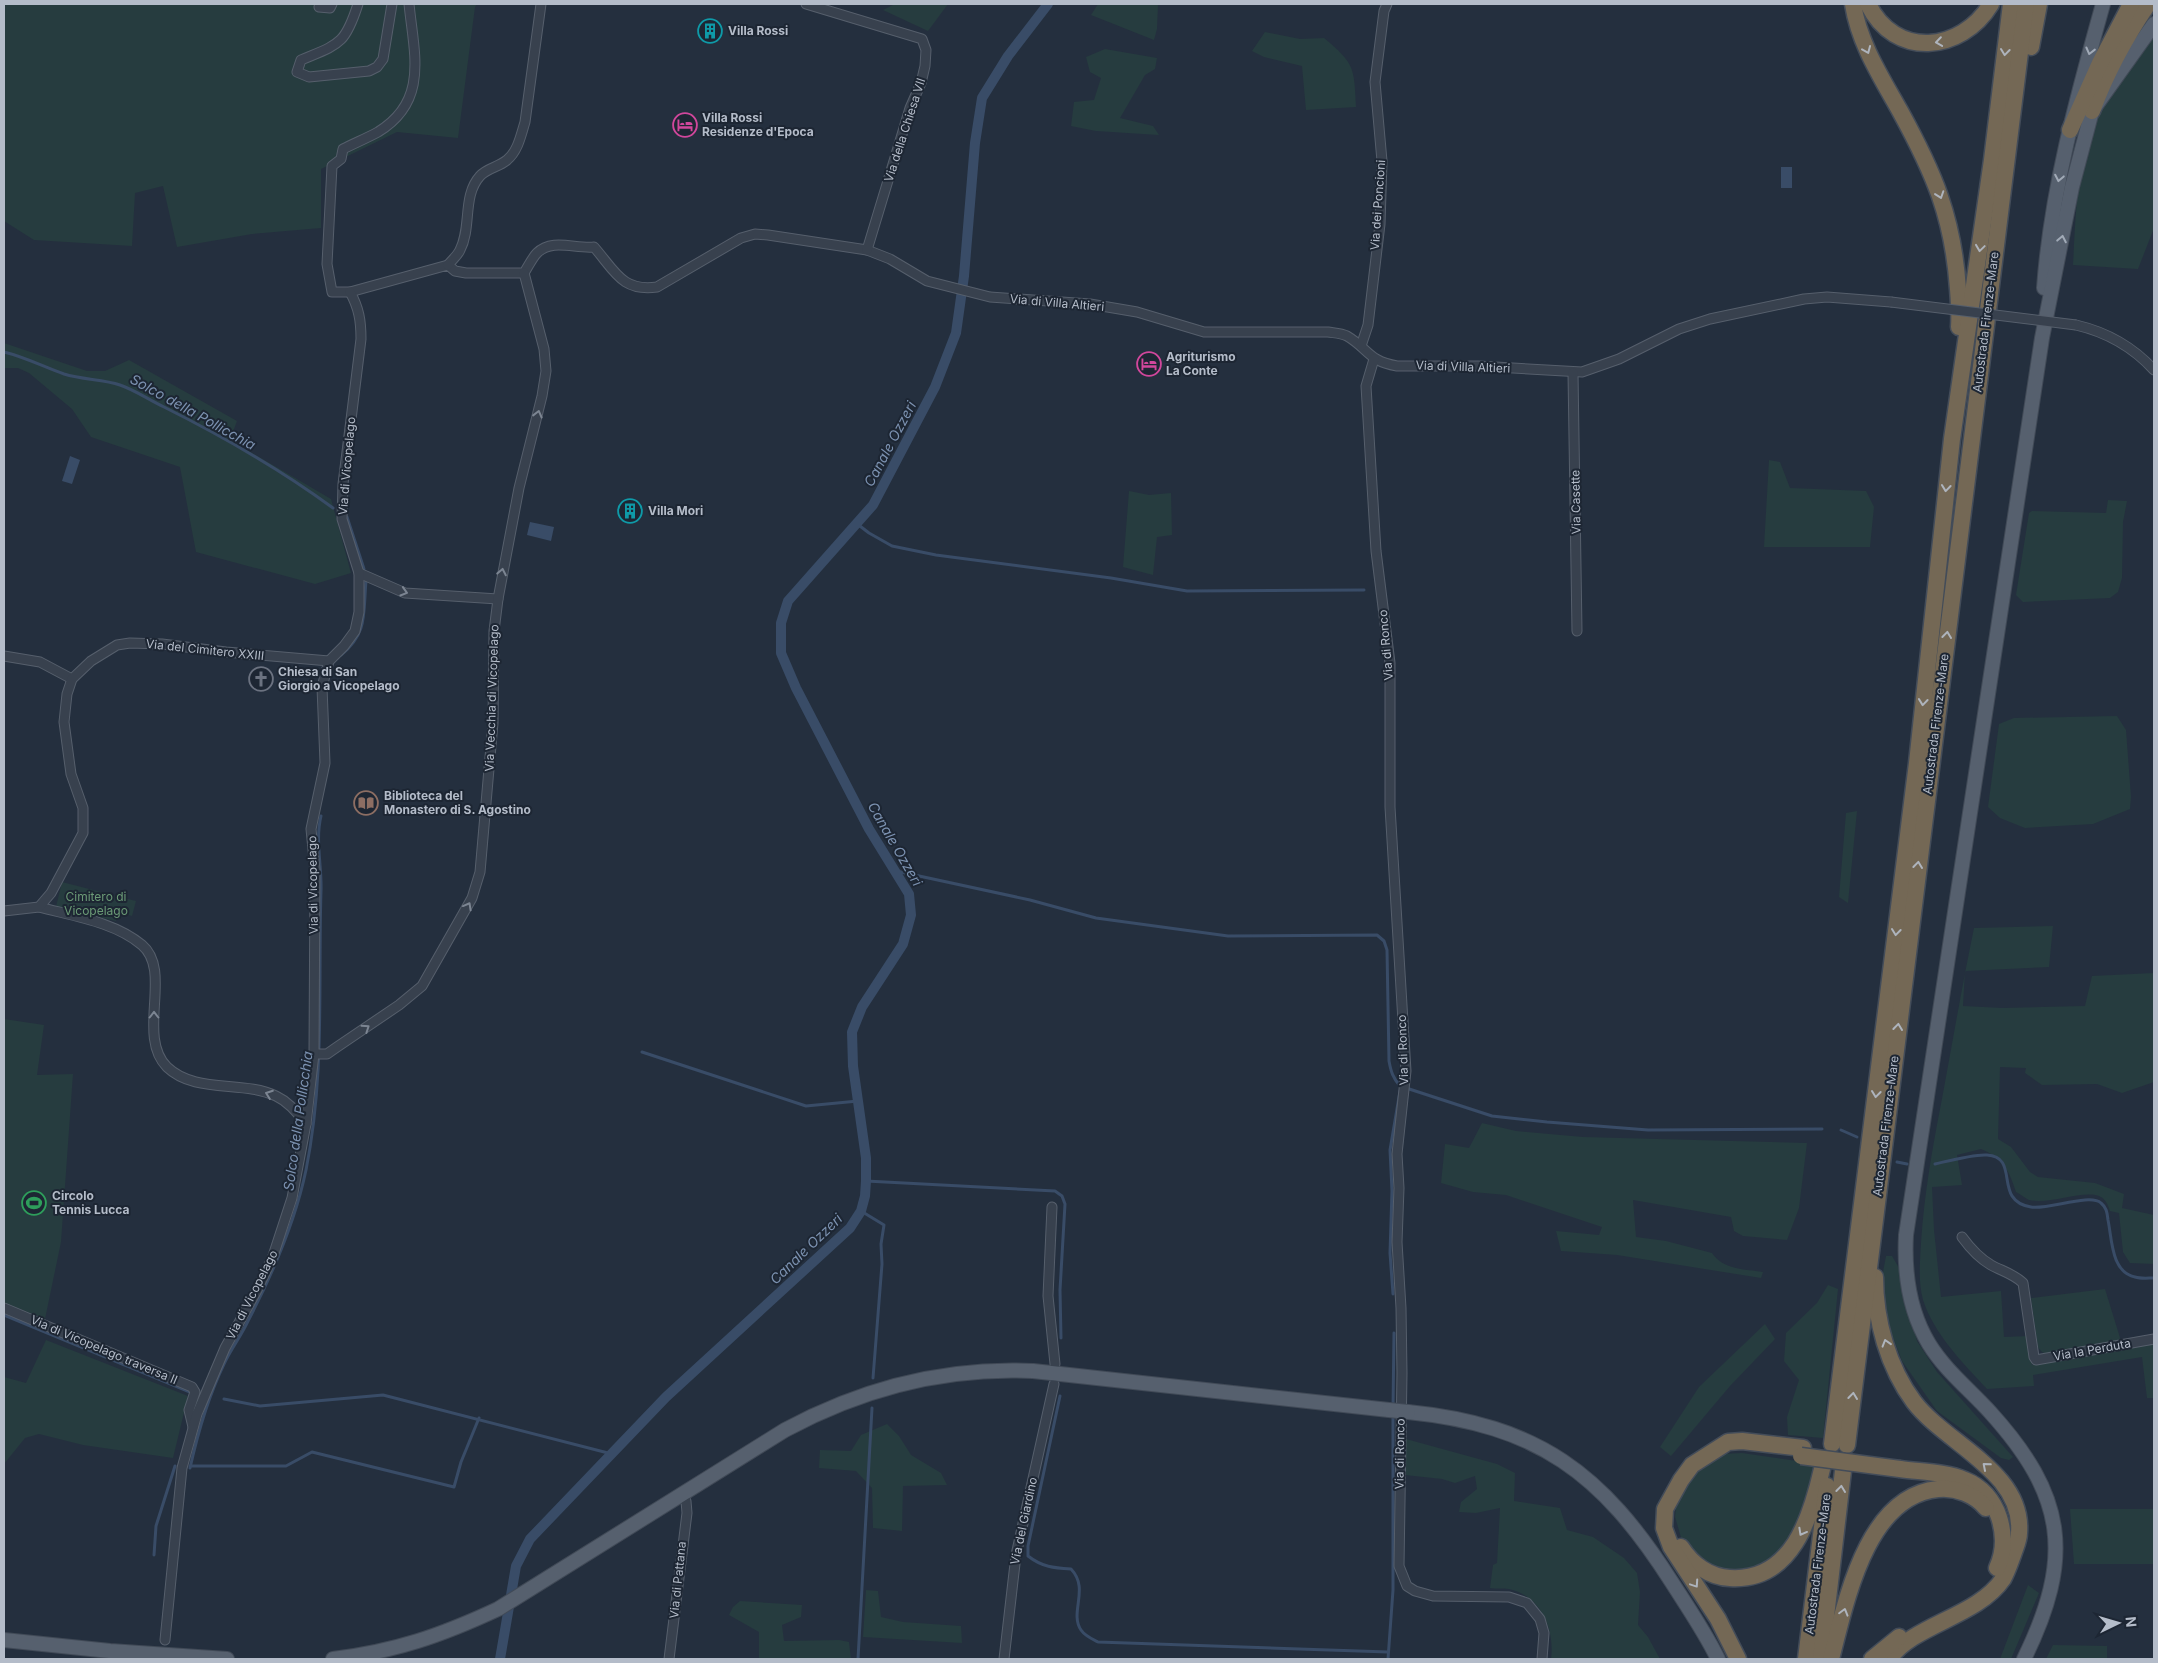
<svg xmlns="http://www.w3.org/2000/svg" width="2158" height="1663" font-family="Inter,sans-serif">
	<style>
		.green { fill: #263c3f }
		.water { fill: #394c67 }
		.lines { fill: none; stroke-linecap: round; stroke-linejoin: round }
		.stream { stroke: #394c67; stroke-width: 3 }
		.canal { stroke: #394c67; stroke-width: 10 }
		.minor-casing { stroke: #565f6c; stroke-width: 11 }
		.primary-casing { stroke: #414a57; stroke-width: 16 }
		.motorway-casing { stroke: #434c59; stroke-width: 19 }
		.minor { stroke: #38414e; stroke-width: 9 }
		.primary { stroke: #56606e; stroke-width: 14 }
		.motorway { stroke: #746855; stroke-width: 16 }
		.minor-bridge-casing { stroke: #565f6c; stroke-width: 11; stroke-linecap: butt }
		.primary-bridge-casing { stroke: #414a57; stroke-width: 16; stroke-linecap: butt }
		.motorway-bridge-casing { stroke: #434c59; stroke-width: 19; stroke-linecap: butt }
		.minor-bridge { stroke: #38414e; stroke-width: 9 }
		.primary-bridge { stroke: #56606e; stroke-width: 14 }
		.motorway-bridge { stroke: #746855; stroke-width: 16 }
		.oneway { stroke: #aeb4bd }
		.oneway2 { stroke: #a1aab7 }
		.oneway3 { stroke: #7c8592 }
		.labels { text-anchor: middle; stroke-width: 4; stroke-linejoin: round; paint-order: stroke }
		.poi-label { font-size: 12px; font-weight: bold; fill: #b4bcc9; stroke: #1d2633; text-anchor: start }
		.street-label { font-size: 12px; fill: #b4bcc9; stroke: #1d2633 }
		.park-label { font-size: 12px; fill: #6b9a76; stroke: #1d2633 }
		.water-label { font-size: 14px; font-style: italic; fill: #7c92b1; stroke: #1d2633 }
	</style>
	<rect width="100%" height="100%" fill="#242f3e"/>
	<g class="green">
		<polygon points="4,4 477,4 475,7 458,138 397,132 321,169 321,228 252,234 177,247 163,186 135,193 132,246 34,240 4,221"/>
		<polygon points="895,4 948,4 928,31 883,10"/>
		<polygon points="1098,4 1158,5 1157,29 1154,40 1091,15"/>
		<path d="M2154,30V228L2138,269L2073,265C2076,213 2076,154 2103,107C2118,81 2137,56 2154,30Z"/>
		<path d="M1265,32L1300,39L1324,38C1355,64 1354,67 1356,107L1306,110L1302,66L1264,57L1252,51Z"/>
		<polygon points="1105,49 1157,58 1155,69 1145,75 1120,118 1153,126 1159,135 1096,131 1071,126 1074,102 1094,100 1101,78 1090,72 1086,57"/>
		<polygon points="4,343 87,371 105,371 129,360 237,421 230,440 331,499 351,573 315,584 196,552 180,467 91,437 72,409 29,373 18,368 4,368"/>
		<polygon points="1769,460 1780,462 1790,488 1866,491 1874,507 1870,547 1764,547"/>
		<polygon points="1129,491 1149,495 1171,493 1172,535 1157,537 1153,575 1123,567"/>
		<polygon points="2108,500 2127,501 2123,522 2122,578 2118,592 2110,598 2023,602 2016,595 2029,513 2032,511 2106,513"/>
		<polygon points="2117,716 2126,730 2131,797 2130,809 2093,824 2025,828 2000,818 1988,807 1999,724 2014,718"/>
		<polygon points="1857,811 1848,903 1839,897 1846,813"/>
		<polygon points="62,882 136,901 132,916 118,912 116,921 56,907"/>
		<path d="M2053,926L2049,967L1965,971L1963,1006L2003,1008L2085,1006L2092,976L2154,973V1082L2122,1093L2097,1084L2042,1085L2025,1073L2026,1068L2000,1067L1998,1139L2011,1147L2030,1172L2038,1177L2095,1183L2124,1194L2122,1208L2154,1215V1264L2130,1263L2123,1252L2119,1213L2110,1211C2108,1205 2106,1199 2099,1196C2082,1190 2049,1205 2029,1200C2025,1198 2020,1194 2016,1192C2009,1170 2003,1158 1981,1149L1957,1155L1962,1185L1932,1187L1934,1230L1941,1297L2001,1291L2004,1337L2029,1336L2032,1365L2154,1342V1398H2147L2142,1357L2033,1375L2034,1386L1987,1389C1963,1363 1934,1334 1923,1300C1918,1282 1920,1261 1921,1243C1924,1196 1932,1150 1941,1104C1952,1045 1962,986 1974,928Z"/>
		<polygon points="4,1019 44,1025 37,1075 73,1074 61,1242 45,1319 4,1303"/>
		<path d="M1482,1123L1516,1131L1583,1137L1807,1143L1799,1208L1787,1240L1743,1236L1734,1231L1731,1217L1633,1200L1636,1237L1666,1241L1712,1253C1723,1270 1745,1269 1763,1272L1761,1278L1617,1255L1561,1251L1556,1231L1599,1235L1602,1227L1506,1195L1473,1192L1441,1183L1445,1144L1469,1148Z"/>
		<polygon points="1886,1256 1892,1256 1899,1268 1917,1341 1937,1372 2013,1457 2009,1460 2001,1458 1937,1411 1902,1361 1887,1322 1881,1283"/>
		<polygon points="1828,1285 1838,1289 1823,1438 1788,1435 1787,1417 1799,1380 1784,1361 1786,1333 1817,1303"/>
		<path d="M2105,1289L2121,1341L2048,1354C2043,1353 2041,1352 2038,1347L2031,1298Z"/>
		<polygon points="1765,1324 1775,1339 1730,1386 1671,1456 1660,1447 1699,1387"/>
		<polygon points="46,1340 188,1396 173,1458 83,1445 39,1434 25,1438 4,1464 4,1377 26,1383"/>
		<polygon points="887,1424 899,1436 911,1455 941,1473 947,1485 903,1486 902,1531 873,1528 872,1488 856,1471 819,1468 820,1450 851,1451 861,1435"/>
		<path d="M1406,1439L1497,1464L1515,1473L1514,1501L1560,1508L1567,1530L1593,1537L1624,1558L1637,1573L1640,1592L1638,1625L1648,1637L1660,1659H1551C1555,1629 1541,1596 1509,1589C1503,1588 1496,1589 1490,1588L1493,1565L1497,1563L1500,1508L1476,1513L1459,1512L1461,1502L1477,1489L1475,1476L1455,1483L1442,1479L1405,1475Z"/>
		<polygon points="1742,1453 1818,1464 1798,1532 1766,1567 1720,1573 1683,1544 1675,1517 1677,1498 1698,1466 1723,1454"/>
		<polygon points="2070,1509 2154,1509 2154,1564 2074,1564"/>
		<polygon points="2028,1585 2039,1593 2011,1659 2000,1659"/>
		<polygon points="866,1590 878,1591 881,1617 903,1622 961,1626 962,1643 863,1637"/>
		<polygon points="740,1601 802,1605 801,1617 782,1625 784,1641 839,1640 849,1642 851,1659 759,1659 759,1632 729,1615 733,1607"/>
		<polygon points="2053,1645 2107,1646 2107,1659 2046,1659"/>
	</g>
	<g class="water">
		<rect x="1781" y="167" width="11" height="21"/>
		<polygon points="70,456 80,460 72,484 62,481"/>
		<polygon points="530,522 554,527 551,541 527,535"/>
	</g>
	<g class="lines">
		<g class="stream">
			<path d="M4,352C25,357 44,367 64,374C83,380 103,379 120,385C135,390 149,400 164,407C222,436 280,469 333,508"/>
			<polyline points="347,517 364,569"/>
			<polyline points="856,523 869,533 892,546 936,555 1111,578 1187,591 1364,590"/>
			<path d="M341,655C368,633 363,614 366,581"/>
			<path d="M896,871L1030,900L1096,918L1228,936L1377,935L1384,941L1387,950L1389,1061C1391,1072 1393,1078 1400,1086L1492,1116L1547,1122L1648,1130L1822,1129"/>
			<polyline points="642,1052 806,1106 858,1101"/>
			<polyline points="1841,1130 1857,1137"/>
			<polyline points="1897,1162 1907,1164"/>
			<path d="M1935,1164C1948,1161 1974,1154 1987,1155C2021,1157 1992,1201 2031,1207C2048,1210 2090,1193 2101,1203C2107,1208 2107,1213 2108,1220C2112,1239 2111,1272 2135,1277C2141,1279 2148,1278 2154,1278"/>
			<polyline points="866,1181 1055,1191 1062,1196 1065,1204 1060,1290 1061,1338"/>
			<polyline points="861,1211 884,1225 881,1244 882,1264 873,1378"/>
			<polyline points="1393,1294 1390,1253 1392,1191 1390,1150 1400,1091"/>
			<polyline points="4,1315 190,1392"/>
			<path d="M1060,1396L1028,1546V1556C1042,1567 1054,1568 1071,1569C1090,1589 1069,1612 1081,1630C1085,1636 1092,1639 1098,1642L1388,1652"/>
			<polyline points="224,1399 260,1406 383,1395 612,1454"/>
			<polyline points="1393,1408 1394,1333"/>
			<polyline points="190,1466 286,1466 312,1452 454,1487 461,1462 479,1418"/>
			<path d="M190,1468C198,1432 208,1397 224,1364C231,1349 241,1336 248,1321C273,1273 295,1223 306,1170C325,1076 318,986 321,891C322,866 315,841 321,816"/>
			<polyline points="154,1555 156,1526 175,1466"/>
			<polyline points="858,1659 872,1408"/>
			<polyline points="1388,1659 1393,1590 1393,1414"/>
		</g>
		<polyline class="canal" points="500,1659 516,1566 530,1539 666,1397 850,1228 861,1211 865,1196 866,1181 866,1158 853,1066 852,1032 862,1007 903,944 911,915 909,894 869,829 796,688 781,653 781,623 788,601 873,505 935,387 956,333 964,276 975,143 982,98 1008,56 1048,4"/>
		<g class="minor-casing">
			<g id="minor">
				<polyline points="320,4 319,7 330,8 332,4"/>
				<path d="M358,4C345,45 339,44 301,60L297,72L309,77L369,71L377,67L383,59L392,4"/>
				<path d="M409,4C414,54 429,101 378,132C367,138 355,143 343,149L341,159L332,166L327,264L332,292H350L448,265L455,271L466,273H524C528,267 532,258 537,253C552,238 575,249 594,247C615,271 622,292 657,287L741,238L755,234L768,235L867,250L890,259L927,281L990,297L1090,304L1137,312L1204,332H1328C1334,333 1341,333 1347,336C1369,349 1368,361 1397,366H1478L1582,372L1619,359L1679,329L1710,319L1804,299L1827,297L1891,302"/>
				<polyline points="806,4 922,39 926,50 925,66 921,83 910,108 867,250"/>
				<path d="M448,265C452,260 458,255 460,250C472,227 462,196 480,176C487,168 499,167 507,160C518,151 521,135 525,122L541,4"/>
				<path d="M2076,325C2106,332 2133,347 2154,370"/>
				<polyline points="1361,346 1368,325 1380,224 1382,161 1375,82 1384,11 1387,4"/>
				<polyline points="1374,359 1366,386 1376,551 1390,663 1390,807 1406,1071 1397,1154 1399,1188 1397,1242 1401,1308 1402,1373 1399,1566 1407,1586 1415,1591 1433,1596 1509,1597 1527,1603 1540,1619 1544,1633 1542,1659"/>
				<polyline points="1573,373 1577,631"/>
				<polyline points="359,573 405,593 498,599"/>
				<polyline points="4,656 40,662 72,679"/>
				<path d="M39,907C73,916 115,922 142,945C173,971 136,1036 167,1067C195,1094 243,1080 276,1096C289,1102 298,1113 306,1124"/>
				<polyline points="4,911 39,907 51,893 83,833 83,808 71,774 64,722 67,694 72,679 91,661 117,645 130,643 162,644 226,652 329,661"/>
				<polyline points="314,1054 327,1054 337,1047 399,1005 422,986 472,898 480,872 493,723 494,631 498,599 519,488 542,396 546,371 544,349 524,273"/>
				<polyline points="1052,1207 1048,1296 1055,1364"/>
				<path d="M1962,1237C1970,1248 1979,1258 1991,1265C2002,1271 2014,1274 2023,1283L2034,1357L2036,1360L2154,1339"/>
				<polyline points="4,1308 192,1387 195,1392 189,1410 193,1427"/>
				<path d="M165,1640L182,1468L197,1414L225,1348L257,1290L273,1256L292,1198L306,1124L314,1054L315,870L311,829L325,763L322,687L329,661L344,646L355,631L359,612V573L342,519L343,484L361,339C361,321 359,308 350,292"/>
				<polyline points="669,1659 687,1513 686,1501"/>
				<polyline points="1004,1659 1016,1555 1054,1384"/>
			</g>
		</g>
		<g class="primary-casing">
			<g id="primary">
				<path d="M2044,288C2051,191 2077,97 2103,4"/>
				<path d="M1408,1412C1538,1425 1602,1473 1671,1581C1687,1606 1705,1632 1718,1659"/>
				<polyline points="4,1640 110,1651 227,1659"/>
				<path d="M333,1659C396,1651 440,1636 498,1609L785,1430C863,1388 945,1367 1033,1371L1389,1410"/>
				<path d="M2024,1659C2074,1557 2066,1496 1990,1412C1969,1389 1945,1370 1929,1344C1909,1311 1904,1273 1906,1235L2042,338L2072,187L2092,111L2154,24"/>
			</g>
		</g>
		<g class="motorway-casing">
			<g id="motorway">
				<path d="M1853,4C1859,43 1881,77 1900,111C1934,173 1953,217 1958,289C1959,302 1960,314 1959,327"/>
				<path d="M1868,4C1895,59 1961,53 1991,4"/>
				<polyline points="2031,47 2039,4"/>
				<path d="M2092,111C2106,73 2125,38 2148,4"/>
				<polyline points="2070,130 2100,63 2131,4"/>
				<path d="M1875,1277C1875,1320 1888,1367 1914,1402C1946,1444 2024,1472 2019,1533C2019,1541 2015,1548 2013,1555C2010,1563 2007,1572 2003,1579C1977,1617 1914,1624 1889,1659"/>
				<polyline points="1832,1444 1917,763 1952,439 1992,160 2011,4"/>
				<polyline points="1847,1445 2026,4"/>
				<path d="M1900,1469C1921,1472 1946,1472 1965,1480C1999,1493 2011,1537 1997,1568"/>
				<path d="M1681,1547C1692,1564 1709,1577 1730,1578C1792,1582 1811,1517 1822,1469"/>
				<polyline points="1738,1659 1718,1619 1671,1547 1664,1528 1665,1509 1681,1480 1692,1465 1728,1442 1742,1441 1803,1448"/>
				<polyline points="1806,1659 1827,1486"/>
				<polyline points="1821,1659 1843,1471"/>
				<path d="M1831,1659C1846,1602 1866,1496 1938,1489C1956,1487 1975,1495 1986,1508"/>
				<polyline points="1872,1659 1899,1637"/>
			</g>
		</g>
		<use href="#minor" class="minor"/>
		<use href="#primary" class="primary"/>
		<use href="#motorway" class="motorway"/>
		<g class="minor-bridge-casing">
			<polyline id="minor-bridge" points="1891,302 2076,325"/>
		</g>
		<g class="primary-bridge-casing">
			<polyline id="primary-bridge" points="1389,1410 1408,1412"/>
		</g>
		<g class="motorway-bridge-casing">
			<polyline id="motorway-bridge" points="1801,1456 1900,1469"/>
		</g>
		<use href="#minor-bridge" class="minor-bridge"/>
		<use href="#primary-bridge" class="primary-bridge"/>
		<use href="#motorway-bridge" class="motorway-bridge"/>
	</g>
	<defs><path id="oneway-chevron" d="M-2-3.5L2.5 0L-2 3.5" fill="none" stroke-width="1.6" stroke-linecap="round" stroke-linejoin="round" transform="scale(1.25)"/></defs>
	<g class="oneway">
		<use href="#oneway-chevron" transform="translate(1939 42) rotate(172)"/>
		<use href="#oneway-chevron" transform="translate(1867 50) rotate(67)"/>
		<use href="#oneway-chevron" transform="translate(2005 52) rotate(97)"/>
		<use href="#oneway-chevron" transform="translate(1940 195) rotate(71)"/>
		<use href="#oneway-chevron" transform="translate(1980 248) rotate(98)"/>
		<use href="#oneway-chevron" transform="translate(1946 488) rotate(96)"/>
		<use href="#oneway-chevron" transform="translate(1947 635) rotate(-83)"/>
		<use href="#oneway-chevron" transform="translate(1923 702) rotate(96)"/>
		<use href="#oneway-chevron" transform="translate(1918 865) rotate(-83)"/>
		<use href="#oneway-chevron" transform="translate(1896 932) rotate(97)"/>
		<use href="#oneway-chevron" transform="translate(1898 1027) rotate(-83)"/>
		<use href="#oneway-chevron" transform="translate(1876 1094) rotate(97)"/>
		<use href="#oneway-chevron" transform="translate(1886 1343) rotate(-107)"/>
		<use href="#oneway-chevron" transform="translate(1853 1396) rotate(-83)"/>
		<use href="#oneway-chevron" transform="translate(1986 1466) rotate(-139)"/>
		<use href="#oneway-chevron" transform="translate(1841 1489) rotate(-83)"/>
		<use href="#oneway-chevron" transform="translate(1802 1532) rotate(119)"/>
		<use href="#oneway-chevron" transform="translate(1695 1584) rotate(56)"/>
		<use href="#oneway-chevron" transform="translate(1844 1612) rotate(-74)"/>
	</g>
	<g class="oneway2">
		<use href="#oneway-chevron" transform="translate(2090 51) rotate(104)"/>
		<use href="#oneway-chevron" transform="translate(2059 178) rotate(101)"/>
		<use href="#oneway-chevron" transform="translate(2062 239) rotate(-79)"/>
	</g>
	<g class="oneway3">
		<use href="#oneway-chevron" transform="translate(538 414) rotate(-76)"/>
		<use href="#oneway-chevron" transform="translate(502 572) rotate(-79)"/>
		<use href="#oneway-chevron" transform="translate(404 592) rotate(17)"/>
		<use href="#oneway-chevron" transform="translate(468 906) rotate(-61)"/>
		<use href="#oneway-chevron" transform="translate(154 1015) rotate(-90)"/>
		<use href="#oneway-chevron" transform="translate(366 1028) rotate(-34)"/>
		<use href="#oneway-chevron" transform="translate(269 1094) rotate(-160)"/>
	</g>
	<defs>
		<g id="building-ring" transform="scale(1.25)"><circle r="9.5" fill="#1d2633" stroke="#0f9aa8" stroke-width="1.5"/><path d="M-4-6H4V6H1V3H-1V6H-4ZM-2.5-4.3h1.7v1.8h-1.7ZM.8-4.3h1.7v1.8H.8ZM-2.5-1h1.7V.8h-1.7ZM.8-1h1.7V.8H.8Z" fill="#0f9aa8"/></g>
		<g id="hotel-ring" transform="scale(1.25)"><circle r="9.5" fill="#1d2633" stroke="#d1479c" stroke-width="1.5"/><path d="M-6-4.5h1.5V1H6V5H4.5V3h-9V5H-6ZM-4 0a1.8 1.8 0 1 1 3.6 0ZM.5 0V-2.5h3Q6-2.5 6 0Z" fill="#d1479c"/></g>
		<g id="church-ring" transform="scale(1.25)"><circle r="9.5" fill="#1d2633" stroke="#6b7280" stroke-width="1.5"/><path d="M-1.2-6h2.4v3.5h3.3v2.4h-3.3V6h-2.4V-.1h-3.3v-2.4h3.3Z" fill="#6b7280"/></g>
		<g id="library-ring" transform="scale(1.25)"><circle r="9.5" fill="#1d2633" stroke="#8d6e63" stroke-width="1.5"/><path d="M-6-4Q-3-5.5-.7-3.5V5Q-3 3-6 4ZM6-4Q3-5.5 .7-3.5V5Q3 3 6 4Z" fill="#8d6e63"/></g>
		<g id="stadium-ring" transform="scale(1.25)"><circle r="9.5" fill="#1d2633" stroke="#2e9e5b" stroke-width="1.5"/><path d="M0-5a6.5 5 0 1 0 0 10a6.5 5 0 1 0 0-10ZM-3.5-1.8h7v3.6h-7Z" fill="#2e9e5b"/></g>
	</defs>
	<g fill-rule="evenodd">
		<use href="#building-ring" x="710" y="31"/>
		<use href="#hotel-ring" x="685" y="125"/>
		<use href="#hotel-ring" x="1149" y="364"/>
		<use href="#building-ring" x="630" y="511"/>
		<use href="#church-ring" x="261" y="679"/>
		<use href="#library-ring" x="366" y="803"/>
		<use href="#stadium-ring" x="34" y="1203"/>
	</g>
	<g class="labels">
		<g class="poi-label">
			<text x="728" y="35">Villa Rossi</text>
			<text x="702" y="122">Villa Rossi<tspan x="702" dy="14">Residenze d'Epoca</tspan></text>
			<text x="1166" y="361">Agriturismo<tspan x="1166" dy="14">La Conte</tspan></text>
			<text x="648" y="515">Villa Mori</text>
			<text x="278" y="676">Chiesa di San<tspan x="278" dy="14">Giorgio a Vicopelago</tspan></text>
			<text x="384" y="800">Biblioteca del<tspan x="384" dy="14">Monastero di S. Agostino</tspan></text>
			<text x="52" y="1200">Circolo<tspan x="52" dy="14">Tennis Lucca</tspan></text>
		</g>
		<g class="street-label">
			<text transform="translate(905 130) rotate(-72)" y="4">Via della Chiesa VII</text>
			<text transform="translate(1378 205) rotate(-86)" y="4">Via dei Poncioni</text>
			<text transform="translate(1057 303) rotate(5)" y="4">Via di Villa Altieri</text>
			<text transform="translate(1986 322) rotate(-83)" y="4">Autostrada Firenze-Mare</text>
			<text transform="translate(1463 367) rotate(2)" y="4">Via di Villa Altieri</text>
			<text transform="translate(347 466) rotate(-85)" y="4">Via di Vicopelago</text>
			<text transform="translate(1576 502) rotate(-91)" y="4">Via Casette</text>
			<text transform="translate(1386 645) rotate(-95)" y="4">Via di Ronco</text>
			<text transform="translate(205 650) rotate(6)" y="4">Via del Cimitero XXIII</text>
			<text transform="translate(492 698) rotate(-88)" y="4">Via Vecchia di Vicopelago</text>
			<text transform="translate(1936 724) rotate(-83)" y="4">Autostrada Firenze-Mare</text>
			<text transform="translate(313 885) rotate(-91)" y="4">Via di Vicopelago</text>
			<text transform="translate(1403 1050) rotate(-92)" y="4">Via di Ronco</text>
			<text transform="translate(1886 1126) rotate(-83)" y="4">Autostrada Firenze-Mare</text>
			<text transform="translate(252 1295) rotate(-63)" y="4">Via di Vicopelago</text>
			<text transform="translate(104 1350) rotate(23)" y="4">Via di Vicopelago traversa II</text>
			<text transform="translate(2092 1350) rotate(-10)" y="4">Via la Perduta</text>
			<text transform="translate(1400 1454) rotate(-89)" y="4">Via di Ronco</text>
			<text transform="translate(1024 1521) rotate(-78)" y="4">Via del Giardino</text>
			<text transform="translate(1818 1564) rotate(-83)" y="4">Autostrada Firenze-Mare</text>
			<text transform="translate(678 1580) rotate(-84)" y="4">Via di Pattana</text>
		</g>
		<g class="park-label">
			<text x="96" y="901">Cimitero di<tspan x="96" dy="14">Vicopelago</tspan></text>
		</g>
		<g class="water-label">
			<text transform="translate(193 412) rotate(29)" y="5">Solco della Pollicchia</text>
			<text transform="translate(890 444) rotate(-62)" y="5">Canale Ozzeri</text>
			<text transform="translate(895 844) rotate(60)" y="5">Canale Ozzeri</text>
			<text transform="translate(298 1121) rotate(-82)" y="5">Solco della Pollicchia</text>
			<text transform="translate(806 1249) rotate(-44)" y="5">Canale Ozzeri</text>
		</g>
	</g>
	<rect width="2158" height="1663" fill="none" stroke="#b4bcc9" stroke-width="10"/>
	<g transform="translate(2118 1623) rotate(85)" stroke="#1d2633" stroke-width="4" paint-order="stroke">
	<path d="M0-4L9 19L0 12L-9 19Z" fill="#b4bcc9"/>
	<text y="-8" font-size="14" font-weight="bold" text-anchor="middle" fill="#b4bcc9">N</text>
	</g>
</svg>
